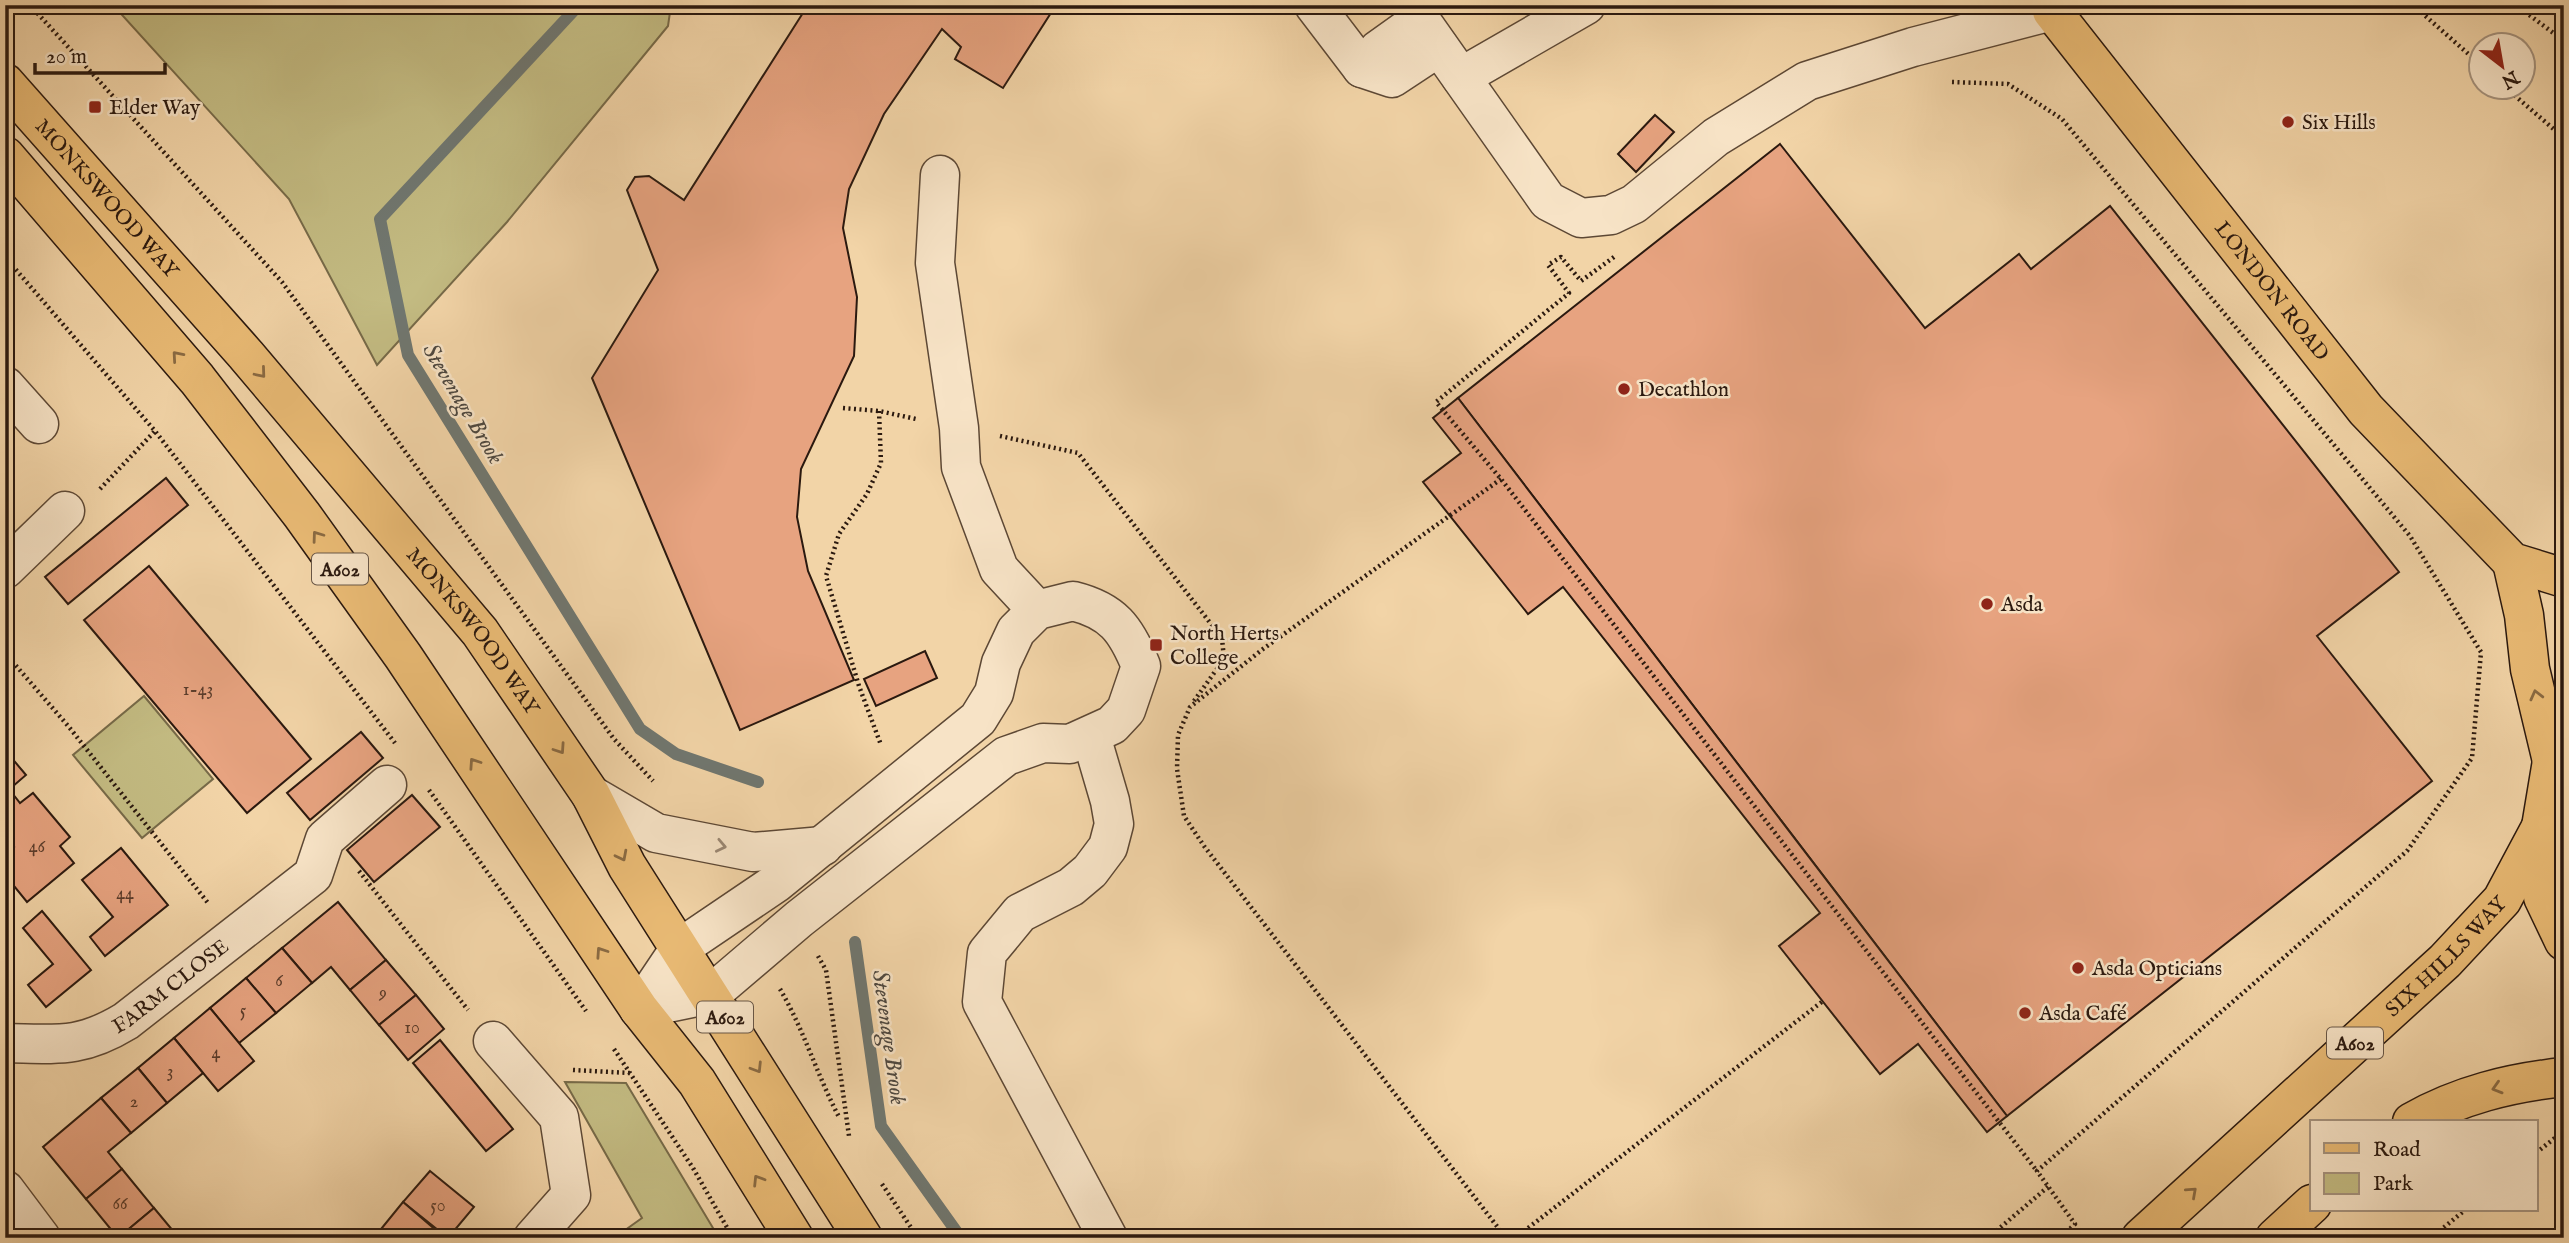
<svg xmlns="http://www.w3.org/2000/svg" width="2569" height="1243" font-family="'IM FELL English',serif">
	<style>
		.green { fill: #c3bb82; stroke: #776a48; stroke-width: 2 }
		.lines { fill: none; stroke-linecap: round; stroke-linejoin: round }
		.stream { stroke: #707770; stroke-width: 12 }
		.building { fill: #e7a380; stroke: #2b190f; stroke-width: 2 }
		.minor-casing { stroke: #5d4835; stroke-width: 41 }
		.major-casing { stroke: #2b190f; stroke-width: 41 }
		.path { stroke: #2b190f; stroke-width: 4.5; stroke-dasharray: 2 3.5; stroke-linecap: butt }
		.minor { stroke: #f7e3c6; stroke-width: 38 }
		.major { stroke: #e9ba74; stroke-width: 38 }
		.oneway { stroke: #8a6a42 }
		.oneway2 { stroke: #9b8874 }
		.poi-dot { fill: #8f2418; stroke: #f7e3c6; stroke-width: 2.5 }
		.labels { text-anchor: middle; stroke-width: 5; stroke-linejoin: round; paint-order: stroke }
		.number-label { font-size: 18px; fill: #5a3c2b }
		.shield { fill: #f7e3c6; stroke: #685646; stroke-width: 2 }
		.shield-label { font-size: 19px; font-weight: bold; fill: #2b190f }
		.poi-label { font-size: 21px; fill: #2b190f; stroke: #f7e3c6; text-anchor: start }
		.street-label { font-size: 21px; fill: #2b190f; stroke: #f7e3c6 }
		.water-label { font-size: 23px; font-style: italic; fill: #4e4840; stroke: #f7e3c6 }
	</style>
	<rect width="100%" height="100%" fill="#f2d4a7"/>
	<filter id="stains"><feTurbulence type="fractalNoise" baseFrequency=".00286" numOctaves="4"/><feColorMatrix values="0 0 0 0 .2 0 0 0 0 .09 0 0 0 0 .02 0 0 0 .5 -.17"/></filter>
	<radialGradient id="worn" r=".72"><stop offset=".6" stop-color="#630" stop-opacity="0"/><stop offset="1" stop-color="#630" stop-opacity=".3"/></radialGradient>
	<g class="green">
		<polygon points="113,5 671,5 668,26 507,222 377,365 289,199"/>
		<polygon points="144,696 213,779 142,838 73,755"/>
		<polygon points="565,1082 626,1083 719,1238 614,1238 642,1218"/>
	</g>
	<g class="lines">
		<g class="stream">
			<polyline points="579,5 380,219 408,355 640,729 676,754 758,782"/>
			<polyline points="855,942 881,1126 961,1238"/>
		</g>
	</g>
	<g class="building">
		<polygon points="808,5 1056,5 1003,88 955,59 961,47 942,29 884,114 849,189 843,228 857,297 854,356 801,469 797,517 808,571 854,680 740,730 592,378 658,270 627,190 635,177 649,176 684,200"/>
		<polygon points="1655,115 1674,132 1636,172 1618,154"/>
		<polygon points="1780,144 1925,328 2019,254 2031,269 2110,206 2399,572 2317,636 2432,781 2007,1116 1458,398"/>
		<polygon points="1458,398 2007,1116 1987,1132 1918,1044 1880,1074 1779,946 1820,913 1563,587 1528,614 1423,482 1461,453 1433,418"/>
		<polygon points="166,478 188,505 68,604 45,577"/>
		<polygon points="149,566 311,759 247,813 84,620"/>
		<polygon points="925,651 937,678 876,706 864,679"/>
		<polygon points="361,732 383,758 310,820 287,793"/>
		<polygon points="5,750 26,775 5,793"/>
		<polygon points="9,789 20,803 33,793 70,837 60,846 74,863 27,902 5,875 5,855 14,847 5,837 5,793"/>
		<polygon points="412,795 440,827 374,882 347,850"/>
		<polygon points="121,848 168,905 105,956 90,937 113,917 82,880"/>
		<polygon points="338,902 386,960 350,990 331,967 312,983 282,948"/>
		<polygon points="42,911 91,970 46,1007 28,985 53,964 23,928"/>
		<polygon points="282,948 312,983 276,1013 246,978"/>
		<polygon points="386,960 416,995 379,1025 350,990"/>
		<polygon points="246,978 276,1013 239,1043 210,1008"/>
		<polygon points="416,995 444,1029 408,1060 379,1025"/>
		<polygon points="210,1008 254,1061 218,1091 174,1038"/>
		<polygon points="174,1038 203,1073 167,1103 138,1068"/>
		<polygon points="440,1040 513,1129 486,1151 413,1063"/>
		<polygon points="138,1068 167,1103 131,1133 101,1098"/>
		<polygon points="101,1098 131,1133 108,1152 122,1169 86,1199 43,1147"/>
		<polygon points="122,1169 154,1208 118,1238 86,1199"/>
		<polygon points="430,1171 474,1207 448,1238 403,1202"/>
		<polygon points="403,1202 445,1238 381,1238 377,1234"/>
		<polygon points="154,1208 179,1238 118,1238"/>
	</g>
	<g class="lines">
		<g class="minor-casing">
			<g id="minor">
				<polyline points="1314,5 1362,68 1392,78 1439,47"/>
				<polyline points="1410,5 1548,201 1581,218 1611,215 1634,204 1716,137 1807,81 1913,47 2052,11"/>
				<polyline points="1362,68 1378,50 1420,20"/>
				<polyline points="1461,77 1586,5"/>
				<polyline points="940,175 935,263 959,428 961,467 999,569 1037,610"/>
				<polyline points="5,386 39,424"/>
				<polyline points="5,569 65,511"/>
				<path d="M1073,601C1113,611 1126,629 1141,666L1126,710L1112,725L1070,744L1043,743L1006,756L799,919L711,994L639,1009L680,948L776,883L978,719L994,693L1001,663L1016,631L1037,610Z"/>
				<polyline points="1091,736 1110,801 1114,824 1108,847 1090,871 1071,887 1020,913 987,953 982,1002 1108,1238"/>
				<polyline points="591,795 656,833 753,852 823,846"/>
				<polyline points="493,1041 559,1117 571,1195 533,1238"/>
				<path id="s1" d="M5,1043C57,1044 80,1049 126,1021L313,875L325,839L387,785"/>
				<polyline points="5,1190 41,1238"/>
			</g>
		</g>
		<g class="major-casing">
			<g id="major">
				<path id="s2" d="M2052,5V11L2366,410L2512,562L2564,578"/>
				<path id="s3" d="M5,83L246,355L480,632L591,795L627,866L863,1238"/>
				<polyline points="5,156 197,379 302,515 403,656 639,1009 697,1082 794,1238"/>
				<polyline points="2512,562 2524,615 2530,669 2552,761"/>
				<polyline points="2564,733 2552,761 2541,827 2543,897 2564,941"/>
				<path d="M2412,1122C2460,1095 2509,1083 2564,1077"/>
				<path id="s4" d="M2141,1238L2445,961L2502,900L2541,827"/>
				<polyline points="2275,1238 2312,1204"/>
			</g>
		</g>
		<g class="path">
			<polyline points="30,5 282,282 614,739 653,781"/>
			<polyline points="2413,5 2482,66"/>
			<polyline points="2516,5 2564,41"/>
			<polyline points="1952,82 2008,84 2062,119 2410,536 2481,652 2472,758 2407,851 2037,1171 2075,1224 2060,1238"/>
			<polyline points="2506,88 2564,138"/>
			<polyline points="5,257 155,431 395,743"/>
			<polyline points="1614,257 1581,281 1561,257 1548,265 1569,293 1436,402 1501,479 2037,1171"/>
			<polyline points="843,408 879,411 916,419"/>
			<polyline points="879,411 881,463 867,494 839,534 826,576 859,686 881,745"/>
			<polyline points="1000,436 1078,453 1222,638 1224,659 1194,701"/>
			<polyline points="1501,479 1263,649 1190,707 1178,735 1177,769 1184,816 1204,846 1506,1238"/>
			<polyline points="100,489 155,431"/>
			<polyline points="5,653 69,727 208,903"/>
			<polyline points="429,790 586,1011"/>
			<polyline points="359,871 468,1010"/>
			<polyline points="818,956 826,970 849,1136"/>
			<path d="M780,989C804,1030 817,1075 839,1117"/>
			<polyline points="614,1049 693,1168 733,1238"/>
			<polyline points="573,1070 630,1073"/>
			<polyline points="2536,1153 2561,1133"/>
			<polyline points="882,1184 918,1238"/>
			<polyline points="1515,1238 1823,1001"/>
			<polyline points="1988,1238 2049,1186"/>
			<polyline points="2431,1238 2465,1210"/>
		</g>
		<use href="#minor" class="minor"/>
		<use href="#major" class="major"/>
	</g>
	<defs><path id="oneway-chevron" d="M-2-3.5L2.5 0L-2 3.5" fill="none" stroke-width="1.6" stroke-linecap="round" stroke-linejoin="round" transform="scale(1.75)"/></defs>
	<g class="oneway">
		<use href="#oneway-chevron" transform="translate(177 356) rotate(-131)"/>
		<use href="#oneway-chevron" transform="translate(261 373) rotate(50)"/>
		<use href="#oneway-chevron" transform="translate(317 536) rotate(-126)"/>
		<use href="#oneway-chevron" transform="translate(2536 695) rotate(-104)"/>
		<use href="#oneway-chevron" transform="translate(560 749) rotate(56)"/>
		<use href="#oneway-chevron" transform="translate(474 763) rotate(-124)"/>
		<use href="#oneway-chevron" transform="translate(622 856) rotate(63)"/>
		<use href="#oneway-chevron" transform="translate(601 952) rotate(-124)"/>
		<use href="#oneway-chevron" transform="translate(757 1068) rotate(58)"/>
		<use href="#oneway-chevron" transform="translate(2497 1088) rotate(163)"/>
		<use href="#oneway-chevron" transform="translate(758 1180) rotate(-122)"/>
		<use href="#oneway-chevron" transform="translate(2192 1192) rotate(-42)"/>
	</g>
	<use class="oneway2" href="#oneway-chevron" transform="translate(721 846) rotate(12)"/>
	<g class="poi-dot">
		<rect x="88" y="100" width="14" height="14" rx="3.5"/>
		<circle cx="2288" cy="122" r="7"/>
		<circle cx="1624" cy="389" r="7"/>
		<circle cx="1987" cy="604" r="7"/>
		<rect x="1149" y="638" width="14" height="14" rx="3.5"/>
		<circle cx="2078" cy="968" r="7"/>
		<circle cx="2025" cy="1013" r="7"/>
	</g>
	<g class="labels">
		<g class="number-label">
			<text x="198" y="695">1-43</text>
			<text x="37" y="852">46</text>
			<text x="125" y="899">44</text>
			<text x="279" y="986">6</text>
			<text x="383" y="998">9</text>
			<text x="243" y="1016">5</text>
			<text x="412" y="1033">10</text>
			<text x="216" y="1058">4</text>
			<text x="170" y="1077">3</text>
			<text x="134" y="1107">2</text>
			<text x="120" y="1209">66</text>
			<text x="438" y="1211">50</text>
		</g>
		<g class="shield">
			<rect x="312" y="553.5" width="56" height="31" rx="5"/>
			<rect x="697" y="1001.5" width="56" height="31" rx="5"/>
			<rect x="2327" y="1027.5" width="56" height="31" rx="5"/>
		</g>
		<g class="shield-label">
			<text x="340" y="576">A602</text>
			<text x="725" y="1024">A602</text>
			<text x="2355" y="1050">A602</text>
		</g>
		<g class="poi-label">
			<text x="109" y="114">Elder Way</text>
			<text x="2302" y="129">Six Hills</text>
			<text x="1638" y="396">Decathlon</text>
			<text x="2001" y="611">Asda</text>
			<text x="1170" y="640">North Herts<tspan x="1170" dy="24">College</tspan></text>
			<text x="2092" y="975">Asda Opticians</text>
			<text x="2039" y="1020">Asda Café</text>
		</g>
		<g class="street-label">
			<text dy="7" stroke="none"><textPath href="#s3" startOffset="154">MONKSWOOD WAY</textPath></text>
			<text dy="7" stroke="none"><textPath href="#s2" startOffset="362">LONDON ROAD</textPath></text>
			<text dy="7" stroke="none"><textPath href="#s3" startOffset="721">MONKSWOOD WAY</textPath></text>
			<text dy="7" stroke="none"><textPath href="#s4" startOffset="415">SIX HILLS WAY</textPath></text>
			<text dy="7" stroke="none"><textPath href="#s1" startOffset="182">FARM CLOSE</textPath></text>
		</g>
		<g class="water-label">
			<text transform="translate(464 403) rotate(59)" y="8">Stevenage Brook</text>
			<text transform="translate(890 1037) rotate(82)" y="8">Stevenage Brook</text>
		</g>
	</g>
	<rect width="2569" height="1243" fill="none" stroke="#f2d4a7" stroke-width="28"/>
	<rect x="7" y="7" width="2555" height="1229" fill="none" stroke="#2b190f" stroke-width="3.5"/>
	<rect x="14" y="14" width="2541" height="1215" fill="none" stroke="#2b190f" stroke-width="2"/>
	<rect x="2310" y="1120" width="228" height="91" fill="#f7e3c6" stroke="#a5927d" stroke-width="2"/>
	<rect x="2324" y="1143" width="35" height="10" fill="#e9ba74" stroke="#a5927d" stroke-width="2"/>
	<text x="2373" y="1156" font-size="21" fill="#2b190f">Road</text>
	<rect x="2324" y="1173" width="35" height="21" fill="#c3bb82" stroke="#a5927d" stroke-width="2"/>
	<text x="2373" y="1190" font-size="21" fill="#2b190f">Park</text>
	<g transform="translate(2502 66) rotate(149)"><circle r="33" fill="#f7e3c6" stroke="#a5927d" stroke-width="2"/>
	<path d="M0-5L12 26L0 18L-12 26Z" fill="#8f2418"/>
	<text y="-10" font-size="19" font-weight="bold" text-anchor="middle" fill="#2b190f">N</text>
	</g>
	<path d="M35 63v10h130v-10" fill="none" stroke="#2b190f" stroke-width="3.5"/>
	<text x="46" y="63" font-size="21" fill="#2b190f" stroke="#f7e3c6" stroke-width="5" paint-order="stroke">20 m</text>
	<rect width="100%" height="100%" filter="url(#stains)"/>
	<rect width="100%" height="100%" fill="url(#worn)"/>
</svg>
